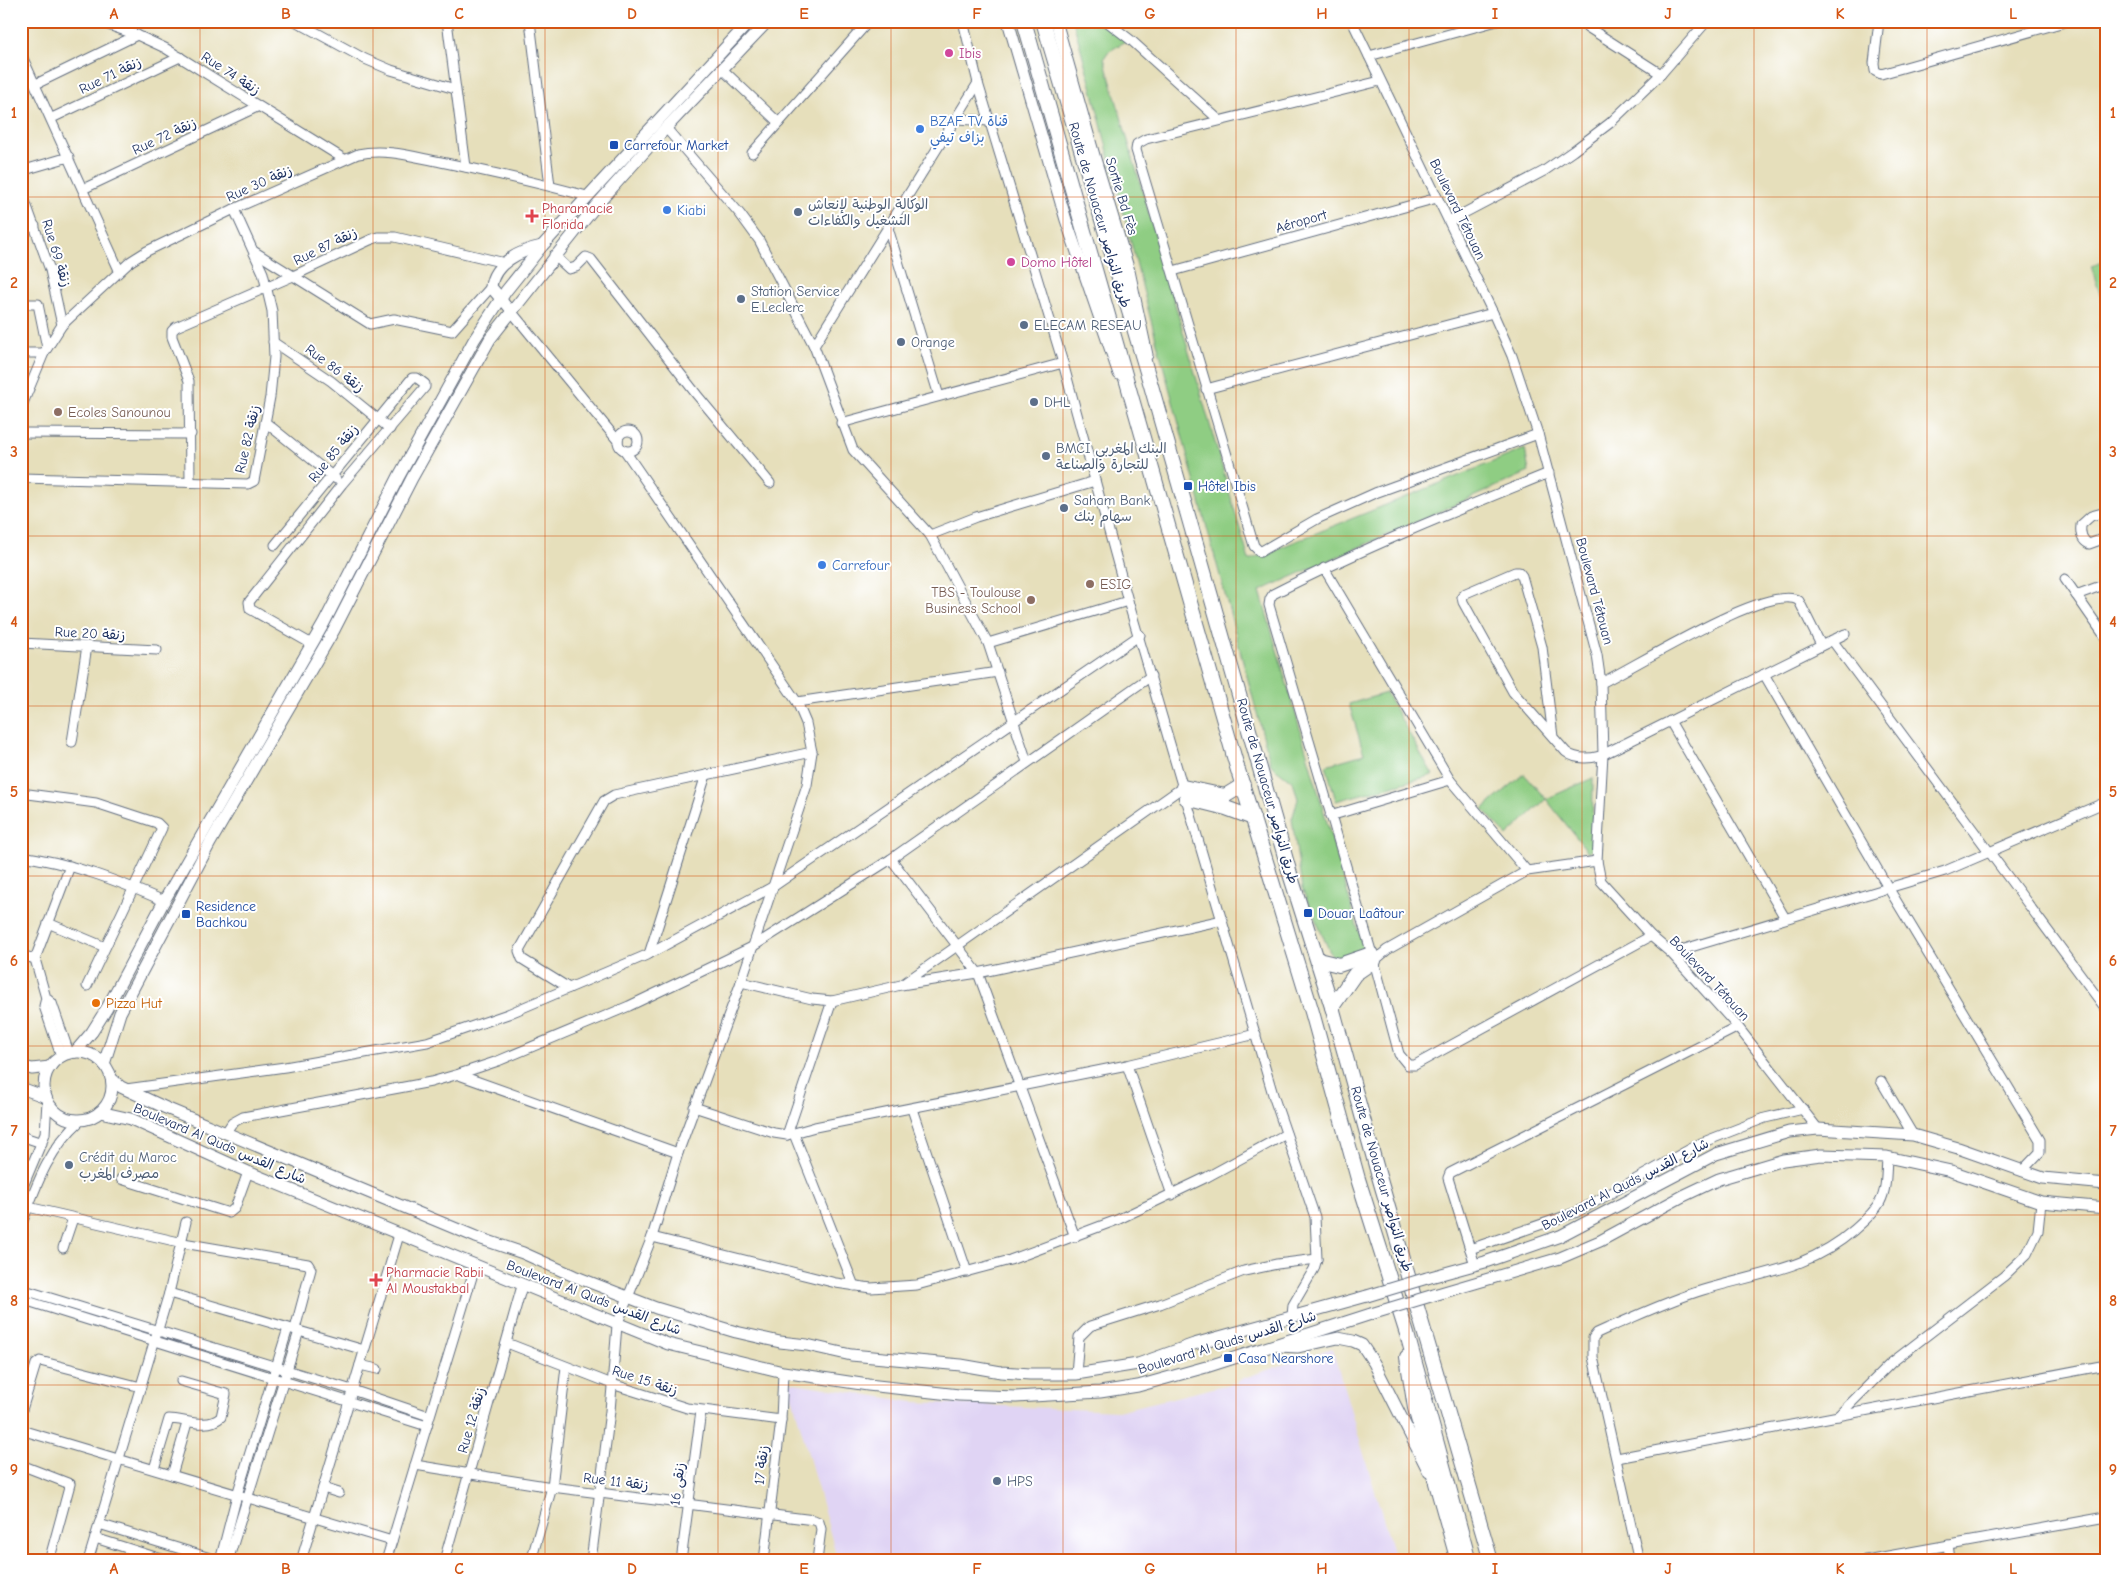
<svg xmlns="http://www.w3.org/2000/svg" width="2127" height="1582" font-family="'Comic Neue','Playpen Sans Arabic',sans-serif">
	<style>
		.built { fill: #e0d4f4 }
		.green { fill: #8fcd83; stroke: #557e70 }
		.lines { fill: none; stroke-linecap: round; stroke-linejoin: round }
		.minor-casing { stroke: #626d7f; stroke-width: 11 }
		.major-casing { stroke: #626d7f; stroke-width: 13 }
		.highway-casing { stroke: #626d7f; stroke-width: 16 }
		.minor { stroke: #fff; stroke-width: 9 }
		.major { stroke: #fff; stroke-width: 11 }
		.highway { stroke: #fff; stroke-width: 14 }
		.major-bridge-casing { stroke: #626d7f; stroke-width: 13; stroke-linecap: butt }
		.major-bridge { stroke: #fff; stroke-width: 11 }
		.grid { fill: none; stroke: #d45514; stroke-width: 1; stroke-opacity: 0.55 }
		.hotel-dot { fill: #d1479c; stroke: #fff; stroke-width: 2 }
		.shop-dot { fill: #3f7fe0; stroke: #fff; stroke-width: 2 }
		.transit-dot { fill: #1a4fb4; stroke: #fff; stroke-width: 2 }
		.service-dot { fill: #5c6f8a; stroke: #fff; stroke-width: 2 }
		.health-dot { fill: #e0444e; stroke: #fff; stroke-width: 2 }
		.education-dot { fill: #8d6e63; stroke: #fff; stroke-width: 2 }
		.food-dot { fill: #e8710a; stroke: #fff; stroke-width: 2 }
		.labels { text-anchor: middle; stroke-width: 4; stroke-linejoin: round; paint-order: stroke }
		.hotel-label { font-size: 14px; fill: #b23c85; stroke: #fff; text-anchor: start }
		.street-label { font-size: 14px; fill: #1b2f5e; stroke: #fff }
		.shop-label { font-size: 14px; fill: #366cbe; stroke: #fff; text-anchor: start }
		.transit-label { font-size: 14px; fill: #164399; stroke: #fff; text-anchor: start }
		.service-label { font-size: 14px; fill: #4e5e75; stroke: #fff; text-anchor: start }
		.health-label { font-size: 14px; fill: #be3a42; stroke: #fff; text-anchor: start }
		.education-label { font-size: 14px; fill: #785e54; stroke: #fff; text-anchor: start }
		.food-label { font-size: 14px; fill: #c56008; stroke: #fff; text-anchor: start }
		.neatline { fill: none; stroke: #d45514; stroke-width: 2 }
		.grid-label { font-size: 16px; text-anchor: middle; font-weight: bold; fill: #d45514 }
	</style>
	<rect width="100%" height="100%" fill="#fff"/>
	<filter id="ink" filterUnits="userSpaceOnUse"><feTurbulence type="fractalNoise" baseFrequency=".02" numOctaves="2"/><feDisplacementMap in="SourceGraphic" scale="10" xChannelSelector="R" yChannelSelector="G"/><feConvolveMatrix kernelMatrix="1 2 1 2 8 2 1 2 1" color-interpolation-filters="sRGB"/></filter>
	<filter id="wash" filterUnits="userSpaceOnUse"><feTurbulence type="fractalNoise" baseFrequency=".0096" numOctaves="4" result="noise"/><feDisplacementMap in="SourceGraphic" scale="20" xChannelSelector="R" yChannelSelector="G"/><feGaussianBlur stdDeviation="1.12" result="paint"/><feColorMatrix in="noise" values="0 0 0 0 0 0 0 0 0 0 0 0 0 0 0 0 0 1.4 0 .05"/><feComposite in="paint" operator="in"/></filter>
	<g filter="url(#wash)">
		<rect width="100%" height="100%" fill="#e6dfbb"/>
		<polygon class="built" points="1332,1348 1396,1561 838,1561 788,1382 913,1402 1118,1411 1234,1383 1236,1389 1238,1380"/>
		<g class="green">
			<polygon points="1073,21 1102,21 1126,41 1108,52 1104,58 1249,560 1525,449 1529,472 1260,591 1364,950 1350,959 1333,959 1302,889 1292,819 1298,799 1293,782 1271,765 1149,313 1092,89"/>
			<polygon points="2106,261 2106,313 2091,266"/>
			<polygon points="1386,693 1433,775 1336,801 1326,765 1364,754 1349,704"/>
			<polygon points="1524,774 1546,799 1593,778 1592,849 1588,852 1546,799 1507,836 1483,809"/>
		</g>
	</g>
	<g filter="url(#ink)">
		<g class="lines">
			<g class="minor-casing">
				<g id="minor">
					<polyline points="97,21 137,35 165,48 344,159"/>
					<polyline points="295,21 365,59 391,70 455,89"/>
					<polyline points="447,21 466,167"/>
					<polyline points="530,21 550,186"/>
					<polyline points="963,21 978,83 1063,363 1128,601 1274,1098 1315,1217 1317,1259 1314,1269 1293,1305 1292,1316"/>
					<polyline points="1106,21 1132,41 1219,120"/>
					<polyline points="1352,21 1493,313 1512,356 1538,434 1597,655 1601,683 1603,754 1597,861 1601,881 1651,936 1671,953 1738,1027 1818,1129"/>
					<polyline points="1578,21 1661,74"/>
					<polyline points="1879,21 1874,63 1875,71 1881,74 2068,21"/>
					<polyline points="21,54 119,270"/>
					<polyline points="1369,56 1497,21"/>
					<polyline points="722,69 779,123"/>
					<polyline points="1380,81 1146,139 1137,144 1136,150 1254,546 1260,552 1317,519 1375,493 1538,434"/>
					<polyline points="36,84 137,35"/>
					<polyline points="52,118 180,57"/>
					<polyline points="956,119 990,121"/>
					<polyline points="666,128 740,214 759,240 814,346 853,450 930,535 988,643 1027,762"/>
					<polyline points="752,153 869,21"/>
					<polyline points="21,171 69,157"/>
					<polyline points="83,189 257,107"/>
					<polyline points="21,190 50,270 62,325"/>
					<polyline points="1449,221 1544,171 1573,151 1610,123 1661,74 1707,21"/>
					<polyline points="888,228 939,396"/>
					<polyline points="21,229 35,226"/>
					<polyline points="255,252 370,324 394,319 452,331 491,287"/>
					<polyline points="554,255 569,269 576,267 586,257 591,259 697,395 770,483"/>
					<polyline points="1173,271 1437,198"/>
					<polyline points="502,300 618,441"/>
					<polyline points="21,304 38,304 47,348"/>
					<polyline points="273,342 331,381 390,429"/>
					<polyline points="814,346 978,83"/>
					<polyline points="21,353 44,353"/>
					<polyline points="1206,389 1493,313"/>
					<path d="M21,408L44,353L62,325L131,261L147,251L234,209L358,154C386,148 414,157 441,162C490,172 539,183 587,196"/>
					<polyline points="265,422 336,479"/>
					<polyline points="841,423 1063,363"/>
					<circle cx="628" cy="441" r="10"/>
					<polyline points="21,433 191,434"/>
					<path d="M1549,473C1455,511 1363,548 1273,594L1270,599L1269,605L1374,961L1399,1054L1408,1065H1415L1651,936"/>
					<polyline points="21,478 248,484 254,481 270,397 274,357 272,311 263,273 234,209"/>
					<polyline points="190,482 189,381 172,337 172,331 176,327 293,276 370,240 378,237 395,237 505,263"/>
					<path d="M2106,512L2091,516L2081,525C2080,533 2081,540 2089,544L2100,540L2106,534"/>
					<polyline points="930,535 976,517 1095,481"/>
					<polyline points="275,545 412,378 417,378 425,384 425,387 342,484 249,602 250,609 310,643"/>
					<polyline points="1324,568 1450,780 1527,871"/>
					<polyline points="2065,579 2106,638"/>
					<polyline points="2076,595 2106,584"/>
					<polyline points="1832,640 2106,1009"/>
					<polyline points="21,643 157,650"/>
					<polyline points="988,643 1128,601"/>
					<polyline points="1764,674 1883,879 2040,1140 2040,1152 2022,1171"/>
					<path d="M1601,683C1633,668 1771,581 1799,601L1821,645"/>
					<polyline points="797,702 998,672"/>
					<polyline points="1670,721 1785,918"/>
					<path d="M1553,737L1542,647L1522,576L1519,572H1515L1466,593L1462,597L1463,602L1513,692L1566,752C1576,760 1588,759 1600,756L1845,634"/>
					<polyline points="72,742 87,646"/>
					<polyline points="21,793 96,803 157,823 162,828 87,986"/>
					<polyline points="1330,816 1450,780"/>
					<path d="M21,856C72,863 118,881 164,901"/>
					<polyline points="891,859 978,973 1075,1237"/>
					<polyline points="48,923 105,947"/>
					<polyline points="1671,953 1945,871 2106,802"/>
					<polyline points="649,954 706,775"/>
					<polyline points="21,955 35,959"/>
					<polyline points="1374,961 1387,950 1527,871 1597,861"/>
					<polyline points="741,982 812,999 832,1001 901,985 978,973 1223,920"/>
					<polyline points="903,984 1183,787"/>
					<polyline points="569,988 522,959 519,951 604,801 614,795 812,752"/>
					<polyline points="46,998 52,1003 69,1053"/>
					<polyline points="61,1056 44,1006 46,998 35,959 70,866"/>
					<polyline points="1127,1065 1172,1195"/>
					<polyline points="459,1075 678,1153"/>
					<polyline points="1881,1081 1913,1135"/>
					<polyline points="126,1089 285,1067 427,1042 508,1014 649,954 774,886 1140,635"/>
					<polyline points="694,1107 774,1133 787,1135 815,1127 1127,1065 1256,1034"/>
					<polyline points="912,1109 967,1272"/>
					<polyline points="226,1132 232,1123 243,1117 431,1082 459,1074 498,1061 629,1006 717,964 752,947 891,859 1151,676"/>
					<polyline points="794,1134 854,1286"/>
					<polyline points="787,1135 832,1001"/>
					<polyline points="21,1136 42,1143"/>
					<polyline points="121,1179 229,1213 235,1208 248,1172"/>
					<polyline points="21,1191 45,1134 47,1101"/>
					<polyline points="28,1207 183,1243 308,1264 311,1269 295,1329"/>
					<path d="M21,1226C36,1186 48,1149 81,1120"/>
					<polyline points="652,1237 836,1283 871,1288 917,1285 1010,1260 1117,1220 1207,1177 1286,1134"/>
					<polyline points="63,1248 73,1218"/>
					<polyline points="1470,1249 1577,1212 1701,1143 1765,1118 1803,1109"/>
					<polyline points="1475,1265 1448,1178 1450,1173 1738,1027"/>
					<polyline points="21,1289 352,1390 429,1416"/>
					<polyline points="169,1293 364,1350"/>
					<polyline points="21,1299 427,1426"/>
					<polyline points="507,1343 612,1384 687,1408 781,1420"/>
					<polyline points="360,1365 377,1369"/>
					<polyline points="1076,1374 1079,1337 1090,1326 1160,1304 1244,1271 1277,1264 1317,1259"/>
					<polyline points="21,1413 36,1364 40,1361 141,1387"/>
					<polyline points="1838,1416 1891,1363 2004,1276 2027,1254 2038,1231 2041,1202"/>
					<polyline points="21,1430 392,1541"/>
					<polyline points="1617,1458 2106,1365"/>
					<polyline points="21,1465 70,1484 51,1554 52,1561"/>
					<polyline points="415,1465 552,1487 814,1520 819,1522 821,1529 817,1561"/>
					<path d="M154,1469L169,1419C185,1419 207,1430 221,1417L226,1394L181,1381"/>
					<polyline points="172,1475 187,1423"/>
					<polyline points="323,1488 339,1493"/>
					<polyline points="99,1524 220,1561"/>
					<polyline points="95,1538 168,1561"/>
					<polyline points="1948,1545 1950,1561"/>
					<polyline points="88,1561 169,1293 186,1222"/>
					<polyline points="220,1561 237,1495 288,1328"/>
					<polyline points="228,1561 299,1331"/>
					<polyline points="301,1561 399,1235"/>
					<polyline points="386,1561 475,1267"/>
					<polyline points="444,1561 522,1286"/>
					<polyline points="531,1561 552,1487 566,1367"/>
					<polyline points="591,1561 610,1411 617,1325 652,1237 678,1153 741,982 807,785 812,752 806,723 797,702 625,451"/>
					<polyline points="681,1561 701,1411"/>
					<polyline points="764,1561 781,1420 783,1372"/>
					<path d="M1639,1561L1593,1357V1338L1597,1333L1608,1328C1639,1315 1670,1300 1703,1290C1759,1273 1808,1270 1854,1230C1863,1222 1874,1213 1880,1202C1887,1189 1886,1172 1887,1157"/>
					<polyline points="1860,1561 2106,1517"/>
				</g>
			</g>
			<g class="major-casing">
				<g id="major">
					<polyline points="1008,21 1066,220 1119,374"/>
					<polyline points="1056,21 1095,159 1129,271 1147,355"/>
					<path d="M502,300L491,287C493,263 522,250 542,246"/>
					<circle cx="78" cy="1086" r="34"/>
					<polyline points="75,1052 92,1032 107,1008 164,901 324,623 399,476 474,340 506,291 542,246 750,21"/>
					<polyline points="104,1064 120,1013 210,843 334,630 412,478 490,339 594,208 663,131 768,21"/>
					<polyline points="21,1066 32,1069 50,1067"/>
					<polyline points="111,1078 121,1087 166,1108 476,1237 523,1253 574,1276 656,1308 736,1332 780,1342 807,1345 851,1355 961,1365 1001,1372 1030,1374 1076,1374 1138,1364 1194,1344 1367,1296"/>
					<polyline points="21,1088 46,1097"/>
					<polyline points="100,1112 131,1119 248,1172 668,1344 783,1372 868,1385 959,1395 1016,1397 1100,1392 1138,1386 1206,1367 1371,1314"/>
					<polyline points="1427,1278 1485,1262 1560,1236 1716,1154 1789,1132 1818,1129 1913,1135 1958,1148 2043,1178 2106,1184"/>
					<polyline points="1434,1295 1560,1258 1600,1241 1683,1196 1719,1179 1783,1160 1821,1155 1887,1157 1951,1171 2041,1202 2106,1208"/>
					<polyline points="1279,1346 1298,1347 1338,1338 1353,1341 1362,1345 1374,1363 1429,1472"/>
				</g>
			</g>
			<g class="highway-casing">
				<g id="highway">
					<polyline points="1024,21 1237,767 1312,1012 1358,1179 1407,1334 1469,1561"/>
					<polyline points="1043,21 1150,382 1290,874 1332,1007 1378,1173 1491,1561"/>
					<polyline points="1183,787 1225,796 1243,785"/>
					<polyline points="1186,798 1226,808 1253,818"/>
					<polyline points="1318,960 1339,965 1371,954"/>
					<polyline points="1332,1007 1355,974 1374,961"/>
					<polyline points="1407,1357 1415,1408 1458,1561"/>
				</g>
			</g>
			<use href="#minor" class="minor"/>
			<use href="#major" class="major"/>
			<use href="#highway" class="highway"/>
			<g class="major-bridge-casing">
				<g id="major-bridge">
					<polyline points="1367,1296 1427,1278"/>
					<polyline points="1371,1314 1434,1295"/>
				</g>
			</g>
			<use href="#major-bridge" class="major-bridge"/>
		</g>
	</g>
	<path class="grid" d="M200,21V1561M373,21V1561M545,21V1561M718,21V1561M891,21V1561M1063,21V1561M1236,21V1561M1409,21V1561M1582,21V1561M1754,21V1561M1927,21V1561M21,197H2106M21,367H2106M21,536H2106M21,706H2106M21,876H2106M21,1046H2106M21,1215H2106M21,1385H2106"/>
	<g class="hotel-dot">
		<circle cx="949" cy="53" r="5"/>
		<circle cx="1011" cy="262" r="5"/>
	</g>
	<g class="shop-dot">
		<circle cx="920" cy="129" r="5"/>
		<circle cx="667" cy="210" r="5"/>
		<circle cx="822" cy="565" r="5"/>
	</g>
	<g class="transit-dot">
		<rect x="609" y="140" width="10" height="10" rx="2.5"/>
		<rect x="1183" y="481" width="10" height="10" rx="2.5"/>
		<rect x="1303" y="908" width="10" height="10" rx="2.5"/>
		<rect x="181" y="909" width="10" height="10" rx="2.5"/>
		<rect x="1223" y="1353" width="10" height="10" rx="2.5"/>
	</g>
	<g class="service-dot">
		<circle cx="798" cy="212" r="5"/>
		<circle cx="741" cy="299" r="5"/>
		<circle cx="1024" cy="325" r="5"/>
		<circle cx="901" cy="342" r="5"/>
		<circle cx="1034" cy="402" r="5"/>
		<circle cx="1046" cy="456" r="5"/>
		<circle cx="1064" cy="508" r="5"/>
		<circle cx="69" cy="1165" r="5"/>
		<circle cx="997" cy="1481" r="5"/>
	</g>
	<g class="health-dot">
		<path d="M529.5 208.5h5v5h5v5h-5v5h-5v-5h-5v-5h5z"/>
		<path d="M373.5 1272.5h5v5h5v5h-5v5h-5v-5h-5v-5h5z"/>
	</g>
	<g class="education-dot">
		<circle cx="58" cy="412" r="5"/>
		<circle cx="1090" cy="584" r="5"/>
		<circle cx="1031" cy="600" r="5"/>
	</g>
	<circle class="food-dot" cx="96" cy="1003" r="5"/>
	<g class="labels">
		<g class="hotel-label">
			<text x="959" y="58">Ibis</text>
			<text x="1021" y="267">Domo Hôtel</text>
		</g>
		<g class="street-label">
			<text transform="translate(231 73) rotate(33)" y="5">Rue 74 زنقة</text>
			<text transform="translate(110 75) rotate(-26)" y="5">Rue 71 زنقة</text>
			<text transform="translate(164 136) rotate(-25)" y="5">Rue 72 زنقة</text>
			<text transform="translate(259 183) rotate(-24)" y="5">Rue 30 زنقة</text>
			<text transform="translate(1122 196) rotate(73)" y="5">Sortie Bd Fès</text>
			<text transform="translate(1458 209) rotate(64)" y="5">Boulevard Tétouan</text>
			<text transform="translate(1100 215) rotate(74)" y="5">Route de Nouaceur طريق النواصر</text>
			<text transform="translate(1301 221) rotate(-16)" y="5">Aéroport</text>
			<text transform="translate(325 246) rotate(-26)" y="5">Rue 87 زنقة</text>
			<text transform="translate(57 253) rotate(73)" y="5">Rue 69 زنقة</text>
			<text transform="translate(335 368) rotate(37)" y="5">Rue 86 زنقة</text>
			<text transform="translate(247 439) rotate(-77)" y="5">Rue 82 زنقة</text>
			<text transform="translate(333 453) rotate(-51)" y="5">Rue 85 زنقة</text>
			<text transform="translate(1595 591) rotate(75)" y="5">Boulevard Tétouan</text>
			<text transform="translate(90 633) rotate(3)" y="5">Rue 20 زنقة</text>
			<text transform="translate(1268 791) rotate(74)" y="5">Route de Nouaceur طريق النواصر</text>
			<text transform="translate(1710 978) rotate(47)" y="5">Boulevard Tétouan</text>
			<text transform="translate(220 1143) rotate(23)" y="5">Boulevard Al Quds شارع القدس</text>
			<text transform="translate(1382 1179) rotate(74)" y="5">Route de Nouaceur طريق النواصر</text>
			<text transform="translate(1625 1184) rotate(-27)" y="5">Boulevard Al Quds شارع القدس</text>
			<text transform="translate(594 1297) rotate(21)" y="5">Boulevard Al Quds شارع القدس</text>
			<text transform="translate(1227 1342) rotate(-17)" y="5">Boulevard Al Quds شارع القدس</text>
			<text transform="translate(645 1380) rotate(18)" y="5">Rue 15 زنقة</text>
			<text transform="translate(471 1420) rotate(-74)" y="5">Rue 12 زنقة</text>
			<text transform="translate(761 1465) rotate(-83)" y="5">زنقة 17</text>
			<text transform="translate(616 1481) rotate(7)" y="5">Rue 11 زنقة</text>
			<text transform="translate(677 1484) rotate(-83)" y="5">زنقى 16</text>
		</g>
		<g class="shop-label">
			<text x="930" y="126">BZAF TV قناة<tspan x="930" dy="16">بزاف تيفي</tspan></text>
			<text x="677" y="215">Kiabi</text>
			<text x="832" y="570">Carrefour</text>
		</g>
		<g class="transit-label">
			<text x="624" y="150">Carrefour Market</text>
			<text x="1198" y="491">Hôtel Ibis</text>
			<text x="196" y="911">Residence<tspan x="196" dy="16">Bachkou</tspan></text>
			<text x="1318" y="918">Douar Laâtour</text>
			<text x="1238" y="1363">Casa Nearshore</text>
		</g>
		<g class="service-label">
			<text x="808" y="209">الوكالة الوطنية لإنعاش<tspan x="808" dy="16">التشغيل والكفاءات</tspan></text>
			<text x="751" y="296">Station Service<tspan x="751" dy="16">E.Leclerc</tspan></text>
			<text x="1034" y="330">ELECAM RESEAU</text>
			<text x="911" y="347">Orange</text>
			<text x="1044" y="407">DHL</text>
			<text x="1056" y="453">BMCI البنك المغربي<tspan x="1056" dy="16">للتجارة والصناعة</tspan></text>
			<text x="1074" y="505">Saham Bank<tspan x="1074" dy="16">سهام بنك</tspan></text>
			<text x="79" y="1162">Crédit du Maroc<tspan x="79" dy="16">مصرف المغرب</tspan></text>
			<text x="1007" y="1486">HPS</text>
		</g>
		<g class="health-label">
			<text x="542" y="213">Pharamacie<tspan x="542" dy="16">Florida</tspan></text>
			<text x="386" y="1277">Pharmacie Rabii<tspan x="386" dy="16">Al Moustakbal</tspan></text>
		</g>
		<g class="education-label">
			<text x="68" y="417">Ecoles Sanounou</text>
			<text x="1100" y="589">ESIG</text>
			<text x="1021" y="597" text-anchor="end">TBS - Toulouse<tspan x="1021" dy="16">Business School</tspan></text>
		</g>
		<g class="food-label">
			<text x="106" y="1008">Pizza Hut</text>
		</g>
	</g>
	<rect width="2127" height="1582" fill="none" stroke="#fff" stroke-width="55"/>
	<rect x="28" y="28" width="2072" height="1526" class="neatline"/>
	<g class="grid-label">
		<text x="114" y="19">A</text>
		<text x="286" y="19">B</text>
		<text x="459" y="19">C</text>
		<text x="632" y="19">D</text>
		<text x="804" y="19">E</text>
		<text x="977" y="19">F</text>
		<text x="1150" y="19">G</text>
		<text x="1322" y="19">H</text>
		<text x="1495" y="19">I</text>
		<text x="1668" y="19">J</text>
		<text x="1840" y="19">K</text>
		<text x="2013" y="19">L</text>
		<text x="14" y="118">1</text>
		<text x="2113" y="118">1</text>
		<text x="14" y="288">2</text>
		<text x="2113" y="288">2</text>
		<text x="14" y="457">3</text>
		<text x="2113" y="457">3</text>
		<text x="14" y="627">4</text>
		<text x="2113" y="627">4</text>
		<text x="14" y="797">5</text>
		<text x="2113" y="797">5</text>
		<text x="14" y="966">6</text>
		<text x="2113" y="966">6</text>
		<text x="14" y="1136">7</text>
		<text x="2113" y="1136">7</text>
		<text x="14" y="1306">8</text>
		<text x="2113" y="1306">8</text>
		<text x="14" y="1475">9</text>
		<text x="2113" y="1475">9</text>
		<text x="114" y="1574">A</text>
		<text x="286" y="1574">B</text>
		<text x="459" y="1574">C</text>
		<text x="632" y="1574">D</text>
		<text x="804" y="1574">E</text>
		<text x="977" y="1574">F</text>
		<text x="1150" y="1574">G</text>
		<text x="1322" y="1574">H</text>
		<text x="1495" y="1574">I</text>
		<text x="1668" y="1574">J</text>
		<text x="1840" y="1574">K</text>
		<text x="2013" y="1574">L</text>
	</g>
</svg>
